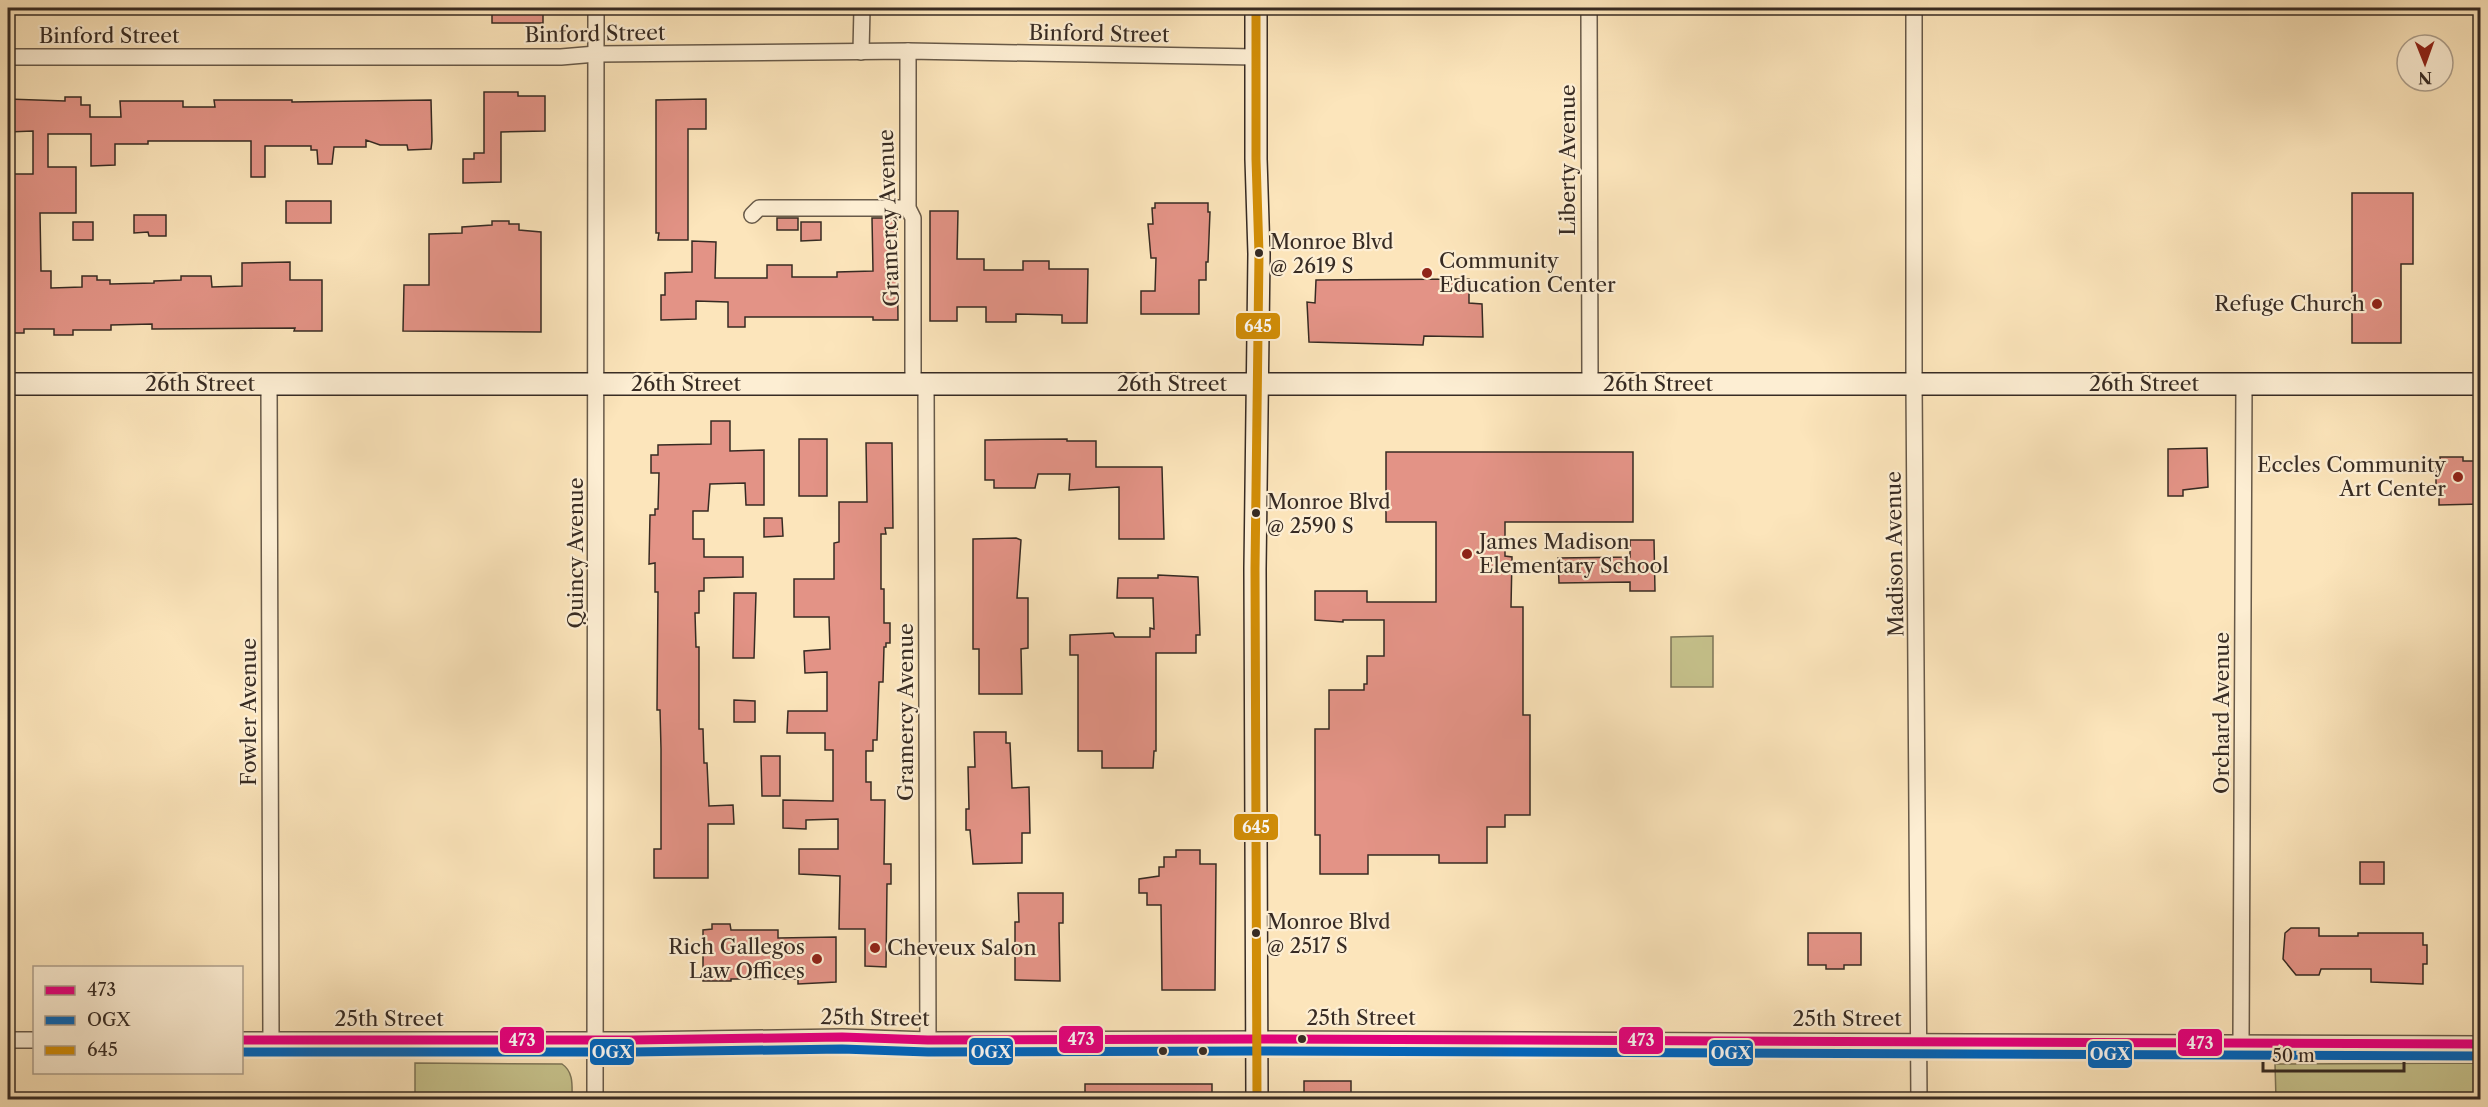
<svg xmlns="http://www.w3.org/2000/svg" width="2488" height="1107" font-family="'Libre Caslon Text',serif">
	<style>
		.green { fill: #c6c28c; stroke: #7e7658; stroke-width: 1.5 }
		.building { fill: #e39386; stroke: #372b23; stroke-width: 1.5 }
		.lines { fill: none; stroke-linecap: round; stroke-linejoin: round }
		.street-casing { stroke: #685a49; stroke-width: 18 }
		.secondary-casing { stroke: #372b23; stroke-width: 24 }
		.street { stroke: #fdeed3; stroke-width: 15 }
		.secondary { stroke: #fdeed3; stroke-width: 21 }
		.bus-1-casing { stroke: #fdeed3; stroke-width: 14 }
		.bus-2-casing { stroke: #fdeed3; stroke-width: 14 }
		.bus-3-casing { stroke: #fdeed3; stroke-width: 14 }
		.bus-1 { stroke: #e5007d; stroke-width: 9 }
		.bus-2 { stroke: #0065bd; stroke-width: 9 }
		.bus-3 { stroke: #d18d07; stroke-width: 9 }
		.bus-dot { fill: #372b23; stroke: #fdeed3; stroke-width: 2 }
		.poi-dot { fill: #8f2418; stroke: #fdeed3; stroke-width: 2 }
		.labels { text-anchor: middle; stroke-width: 4.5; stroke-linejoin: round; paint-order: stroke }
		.bus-label { font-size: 20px; fill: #372b23; stroke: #fdeed3; text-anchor: start }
		.street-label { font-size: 21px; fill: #372b23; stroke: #fdeed3 }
		.poi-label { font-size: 21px; fill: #372b23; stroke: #fdeed3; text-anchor: start }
		.line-badge { stroke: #fdeed3; stroke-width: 2 }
		.badge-label { font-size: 16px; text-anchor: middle; font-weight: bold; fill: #fff }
	</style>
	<rect width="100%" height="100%" fill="#fce5bb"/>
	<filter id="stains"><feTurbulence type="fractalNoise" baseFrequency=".00333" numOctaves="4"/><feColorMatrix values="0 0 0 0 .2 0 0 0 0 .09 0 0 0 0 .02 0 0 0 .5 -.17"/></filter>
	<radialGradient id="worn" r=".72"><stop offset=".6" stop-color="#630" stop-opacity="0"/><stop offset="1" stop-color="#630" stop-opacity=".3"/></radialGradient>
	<g class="green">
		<polygon points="1713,636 1713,687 1671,687 1671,637"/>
		<path d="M415,1063L562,1064C574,1072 572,1086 572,1099H415Z"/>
		<polygon points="2480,1063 2480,1099 2276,1099 2275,1064"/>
	</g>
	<g class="building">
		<rect x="492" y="8" width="51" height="15"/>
		<polygon points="484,92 518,92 518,96 545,96 545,131 501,132 501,182 463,183 463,159 474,159 474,153 484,153"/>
		<polygon points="65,97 81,97 81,105 90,105 90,117 121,117 120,101 183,101 183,107 215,107 214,100 292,100 292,102 431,100 432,141 431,149 408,150 407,145 380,145 366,140 366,147 334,147 332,164 318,164 317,150 311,150 311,146 265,146 265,177 251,177 251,141 148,141 148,144 115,144 115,165 91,166 91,134 48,134 48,167 76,167 76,213 40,213 41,271 51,271 51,288 82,287 82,276 97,276 97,280 110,280 110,284 154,283 154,281 181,280 181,276 211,276 212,287 242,286 242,263 290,262 290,280 322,280 322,331 294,331 295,328 152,329 152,324 111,325 111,330 73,330 73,335 54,335 54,329 24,329 24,333 8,333 8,174 33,174 33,131 8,132 8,99 65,101"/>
		<polygon points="706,99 706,129 688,129 688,240 658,240 659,233 656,233 656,100"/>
		<polygon points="2352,193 2413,193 2413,264 2401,264 2401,343 2352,343"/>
		<rect x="286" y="201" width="45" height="22"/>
		<polygon points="1155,203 1208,203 1208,212 1210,212 1208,262 1206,262 1206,280 1199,280 1199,314 1141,314 1141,291 1155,291 1156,258 1151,258 1148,224 1153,224 1152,208 1155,208"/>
		<polygon points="930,211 958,211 957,259 984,259 984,270 1023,270 1023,261 1049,261 1049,269 1088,269 1087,323 1062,323 1062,315 1016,314 1016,322 986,322 986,307 957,307 957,321 930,321"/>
		<polygon points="134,215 166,215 166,236 149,236 148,232 134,233"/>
		<rect x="777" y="218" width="21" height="12"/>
		<polygon points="872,218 897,218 898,320 873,320 873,317 745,317 745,327 728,327 728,302 696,301 696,319 661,320 661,295 665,295 665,273 692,272 692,241 716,242 715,278 767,278 767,265 792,265 792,277 837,277 837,272 873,271"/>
		<polygon points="492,221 509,221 509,224 519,224 519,230 541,232 541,332 403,331 404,285 429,285 429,234 462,233 462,227 492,225"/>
		<rect x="73" y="222" width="20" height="18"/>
		<polygon points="801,222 821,222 821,240 801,241"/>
		<polygon points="1469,279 1469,303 1482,304 1483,337 1424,336 1423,345 1309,342 1307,302 1315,303 1316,280"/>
		<polygon points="711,421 730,421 730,451 764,450 764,505 746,505 745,483 710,484 708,511 693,511 693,539 704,539 704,557 743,557 743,577 704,578 704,591 699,591 699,613 695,613 696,647 699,647 699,729 703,729 704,763 707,763 709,806 733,805 734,824 708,824 708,878 654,878 654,849 661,849 661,749 660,710 657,710 658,592 655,592 655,563 649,564 650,515 655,515 655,509 658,509 659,473 651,473 651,455 658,455 658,445 711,444"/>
		<rect x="799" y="439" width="28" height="57"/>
		<polygon points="1067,439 1067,441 1096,441 1096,467 1162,467 1164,539 1119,539 1119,487 1069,490 1070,474 1038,474 1035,488 994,488 994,480 985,480 985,440"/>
		<polygon points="866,443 892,443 893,528 885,528 886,534 881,534 881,589 884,589 884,623 890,623 890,643 886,643 886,647 884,647 883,682 879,682 877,740 873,740 873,751 866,751 866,782 871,782 871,800 885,800 884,864 891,864 891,884 887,884 886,967 865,966 865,929 839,929 840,876 799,874 799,849 838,849 838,819 806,820 806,829 783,828 783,800 833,801 833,750 825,750 825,733 787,733 788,711 827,711 827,672 805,673 804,651 830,649 829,617 794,617 794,579 834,579 834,543 839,542 839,502 867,502"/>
		<polygon points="2207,448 2208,487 2183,490 2183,496 2168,496 2168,449"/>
		<polygon points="1386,452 1633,452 1633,522 1505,522 1505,556 1512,557 1511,607 1523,607 1523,715 1530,715 1530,815 1505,815 1505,827 1487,827 1487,863 1439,863 1439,855 1368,855 1368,874 1320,874 1320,835 1315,835 1315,729 1329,729 1329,690 1364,690 1364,684 1367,684 1367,656 1384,656 1384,620 1343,620 1343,622 1315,620 1315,591 1367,591 1367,602 1436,602 1436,522 1386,522"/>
		<polygon points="2440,457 2463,457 2463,461 2481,461 2481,504 2439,505 2439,491 2436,491 2436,463 2440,463"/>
		<polygon points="764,518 782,518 783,536 764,537"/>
		<polygon points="1016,538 1021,540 1017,598 1028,598 1028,648 1021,649 1022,694 979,694 979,649 973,649 973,539"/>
		<polygon points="1630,540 1654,540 1655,591 1630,591 1630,582 1559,583 1558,558 1630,557"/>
		<polygon points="1158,575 1198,577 1200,635 1196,635 1196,653 1156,653 1156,751 1154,751 1153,768 1102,768 1102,751 1078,751 1078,655 1070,655 1070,635 1113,633 1115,637 1150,637 1150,628 1154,629 1153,598 1117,598 1118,578 1158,578"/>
		<polygon points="734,593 756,593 754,658 733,658"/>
		<polygon points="734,700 755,701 755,722 734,722"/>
		<polygon points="974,732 1006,732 1006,743 1010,743 1012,788 1029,787 1030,833 1022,833 1022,863 973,864 970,830 966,830 966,809 969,809 968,767 975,767"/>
		<polygon points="761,756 780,756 780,796 762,796"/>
		<polygon points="1176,850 1200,850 1200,864 1216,864 1215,990 1162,990 1161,905 1147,905 1147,893 1139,893 1139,879 1159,876 1159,867 1164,867 1164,857 1176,857"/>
		<rect x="2360" y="862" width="24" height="22"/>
		<polygon points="1018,893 1063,893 1063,923 1059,923 1060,981 1015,980 1015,922 1019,922"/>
		<polygon points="712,924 730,924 731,930 778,930 778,938 836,937 836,982 798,984 798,979 731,979 731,981 703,981 703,930 712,929"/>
		<polygon points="2291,928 2319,928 2319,936 2358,936 2358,933 2423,933 2423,945 2427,945 2427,964 2423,964 2423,984 2371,982 2371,969 2321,969 2319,975 2296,975 2283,959 2285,933"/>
		<polygon points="1808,933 1861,933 1861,965 1844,965 1844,969 1826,969 1826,965 1808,965"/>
		<rect x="1304" y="1081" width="47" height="19"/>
		<rect x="1085" y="1084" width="127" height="16"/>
	</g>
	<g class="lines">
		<g class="street-casing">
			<g id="street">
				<polyline points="1589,8 1590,384"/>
				<polyline points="1914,8 1914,384 1919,1100"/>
				<polyline points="908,51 908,208 913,218 913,384"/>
				<polyline points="861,52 862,8"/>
				<polyline points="8,57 561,57 596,54 908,51 1255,57"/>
				<polyline points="752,215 759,208 908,208"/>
				<polyline points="269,384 271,1040"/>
				<polyline points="926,384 928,1040"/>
				<polyline points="8,1040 34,1040"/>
				<polyline points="242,1040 633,1040 842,1037 928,1040 1257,1039 2480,1044"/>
				<polyline points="2241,1042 2244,384"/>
				<polyline points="595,1100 596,8"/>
			</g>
		</g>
		<g class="secondary-casing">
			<g id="secondary">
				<polyline points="1256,8 1256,159 1259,254 1255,569 1257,1100"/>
				<polyline points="8,384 2480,384"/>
			</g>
		</g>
		<use href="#street" class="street"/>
		<use href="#secondary" class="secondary"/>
		<g class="bus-1-casing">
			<polyline id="bus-1" points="242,1040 633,1040 842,1037 928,1040 1257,1039 2480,1044"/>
		</g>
		<g class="bus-2-casing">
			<polyline id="bus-2" points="242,1052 633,1052 842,1049 928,1052 1257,1051 2480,1056"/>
		</g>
		<g class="bus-3-casing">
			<polyline id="bus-3" points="1256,8 1256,159 1259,254 1255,569 1257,1100"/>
		</g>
		<use href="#bus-1" class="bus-1"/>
		<use href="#bus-2" class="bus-2"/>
		<use href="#bus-3" class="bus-3"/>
	</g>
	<g class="bus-dot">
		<circle cx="1259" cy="253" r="5"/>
		<circle cx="1256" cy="513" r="5"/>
		<circle cx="1256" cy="933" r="5"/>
		<circle cx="1302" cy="1039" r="5"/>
		<circle cx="1163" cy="1051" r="5"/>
		<circle cx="1203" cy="1051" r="5"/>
	</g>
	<g class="poi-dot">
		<circle cx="1427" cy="273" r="6"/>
		<circle cx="2377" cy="304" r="6"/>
		<circle cx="2458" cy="477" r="6"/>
		<circle cx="1467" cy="554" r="6"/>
		<circle cx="875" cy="948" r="6"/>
		<circle cx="817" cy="959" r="6"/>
	</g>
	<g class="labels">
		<g class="bus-label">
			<text x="1270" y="249">Monroe Blvd<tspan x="1270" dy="24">@ 2619 S</tspan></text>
			<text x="1267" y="509">Monroe Blvd<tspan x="1267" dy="24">@ 2590 S</tspan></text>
			<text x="1267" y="929">Monroe Blvd<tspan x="1267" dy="24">@ 2517 S</tspan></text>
		</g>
		<g class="street-label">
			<text transform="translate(595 34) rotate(-1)" y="7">Binford Street</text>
			<text transform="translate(1099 34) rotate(1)" y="7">Binford Street</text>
			<text x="109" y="43">Binford Street</text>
			<text transform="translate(1568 160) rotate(-90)" y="7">Liberty Avenue</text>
			<text transform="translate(889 218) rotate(-92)" y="7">Gramercy Avenue</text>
			<text x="200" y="391">26th Street</text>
			<text x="686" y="391">26th Street</text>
			<text x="1172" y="391">26th Street</text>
			<text x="1658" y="391">26th Street</text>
			<text x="2144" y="391">26th Street</text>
			<text transform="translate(576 553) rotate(-90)" y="7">Quincy Avenue</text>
			<text transform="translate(1895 554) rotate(-91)" y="7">Madison Avenue</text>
			<text transform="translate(249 712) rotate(-90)" y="7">Fowler Avenue</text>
			<text transform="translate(906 712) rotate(-90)" y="7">Gramercy Avenue</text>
			<text transform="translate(2222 713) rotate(-90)" y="7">Orchard Avenue</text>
			<text transform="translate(875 1018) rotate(1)" y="7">25th Street</text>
			<text x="1361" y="1025">25th Street</text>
			<text x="389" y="1026">25th Street</text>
			<text x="1847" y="1026">25th Street</text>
		</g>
		<g class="poi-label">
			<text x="1439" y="268">Community<tspan x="1439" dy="24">Education Center</tspan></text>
			<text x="2365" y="311" text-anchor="end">Refuge Church</text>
			<text x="2446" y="472" text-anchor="end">Eccles Community<tspan x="2446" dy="24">Art Center</tspan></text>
			<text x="1479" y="549">James Madison<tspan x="1479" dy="24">Elementary School</tspan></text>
			<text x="805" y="954" text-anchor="end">Rich Gallegos<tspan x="805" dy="24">Law Offices</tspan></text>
			<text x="887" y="955">Cheveux Salon</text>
		</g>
	</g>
	<g class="line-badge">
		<rect x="1235" y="312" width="46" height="28" rx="6" fill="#d18d07"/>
		<rect x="1233" y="813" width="46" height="28" rx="6" fill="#d18d07"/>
		<rect x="1058" y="1025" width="46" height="29" rx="6" fill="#e5007d"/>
		<rect x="499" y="1026" width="46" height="28" rx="6" fill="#e5007d"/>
		<rect x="1618" y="1026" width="46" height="29" rx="6" fill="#e5007d"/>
		<rect x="2177" y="1028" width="46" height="29" rx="6" fill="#e5007d"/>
		<rect x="968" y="1037" width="46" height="29" rx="6" fill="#0065bd"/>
		<rect x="589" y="1038" width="46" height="28" rx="6" fill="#0065bd"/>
		<rect x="1708" y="1039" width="46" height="28" rx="6" fill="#0065bd"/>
		<rect x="2087" y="1040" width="46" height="29" rx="6" fill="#0065bd"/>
	</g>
	<g class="badge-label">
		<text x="1258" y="332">645</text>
		<text x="1256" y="833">645</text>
		<text x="1081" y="1045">473</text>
		<text x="522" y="1046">473</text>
		<text x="1641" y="1046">473</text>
		<text x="2200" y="1049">473</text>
		<text x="991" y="1058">OGX</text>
		<text x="612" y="1058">OGX</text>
		<text x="1731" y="1059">OGX</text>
		<text x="2110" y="1060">OGX</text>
	</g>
	<rect width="2488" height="1107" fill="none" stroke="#fce5bb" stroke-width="30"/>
	<rect x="9" y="9" width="2470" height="1089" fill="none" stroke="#372b23" stroke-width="3"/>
	<rect x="15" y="15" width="2458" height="1077" fill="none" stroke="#372b23" stroke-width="1.5"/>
	<rect x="33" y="966" width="210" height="108" fill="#fdeed3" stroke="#aea08d" stroke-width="1.5"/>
	<rect x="45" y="986" width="30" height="9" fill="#e5007d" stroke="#aea08d" stroke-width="1.5"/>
	<text x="87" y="996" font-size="18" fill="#372b23">473</text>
	<rect x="45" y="1016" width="30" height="9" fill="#0065bd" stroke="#aea08d" stroke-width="1.5"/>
	<text x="87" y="1026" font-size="18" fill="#372b23">OGX</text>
	<rect x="45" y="1046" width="30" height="9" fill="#d18d07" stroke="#aea08d" stroke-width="1.5"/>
	<text x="87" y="1056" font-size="18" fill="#372b23">645</text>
	<g transform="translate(2425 63) rotate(179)"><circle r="28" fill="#fdeed3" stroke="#aea08d" stroke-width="1.5"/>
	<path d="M0-4.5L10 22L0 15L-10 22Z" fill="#8f2418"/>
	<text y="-9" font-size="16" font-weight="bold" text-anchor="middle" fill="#372b23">N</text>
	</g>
	<path d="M2263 1062v9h141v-9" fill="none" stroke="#372b23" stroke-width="3"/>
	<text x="2272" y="1062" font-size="18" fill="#372b23" stroke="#fdeed3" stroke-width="4.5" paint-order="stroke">50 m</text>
	<rect width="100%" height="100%" filter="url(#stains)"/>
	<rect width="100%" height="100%" fill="url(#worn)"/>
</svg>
